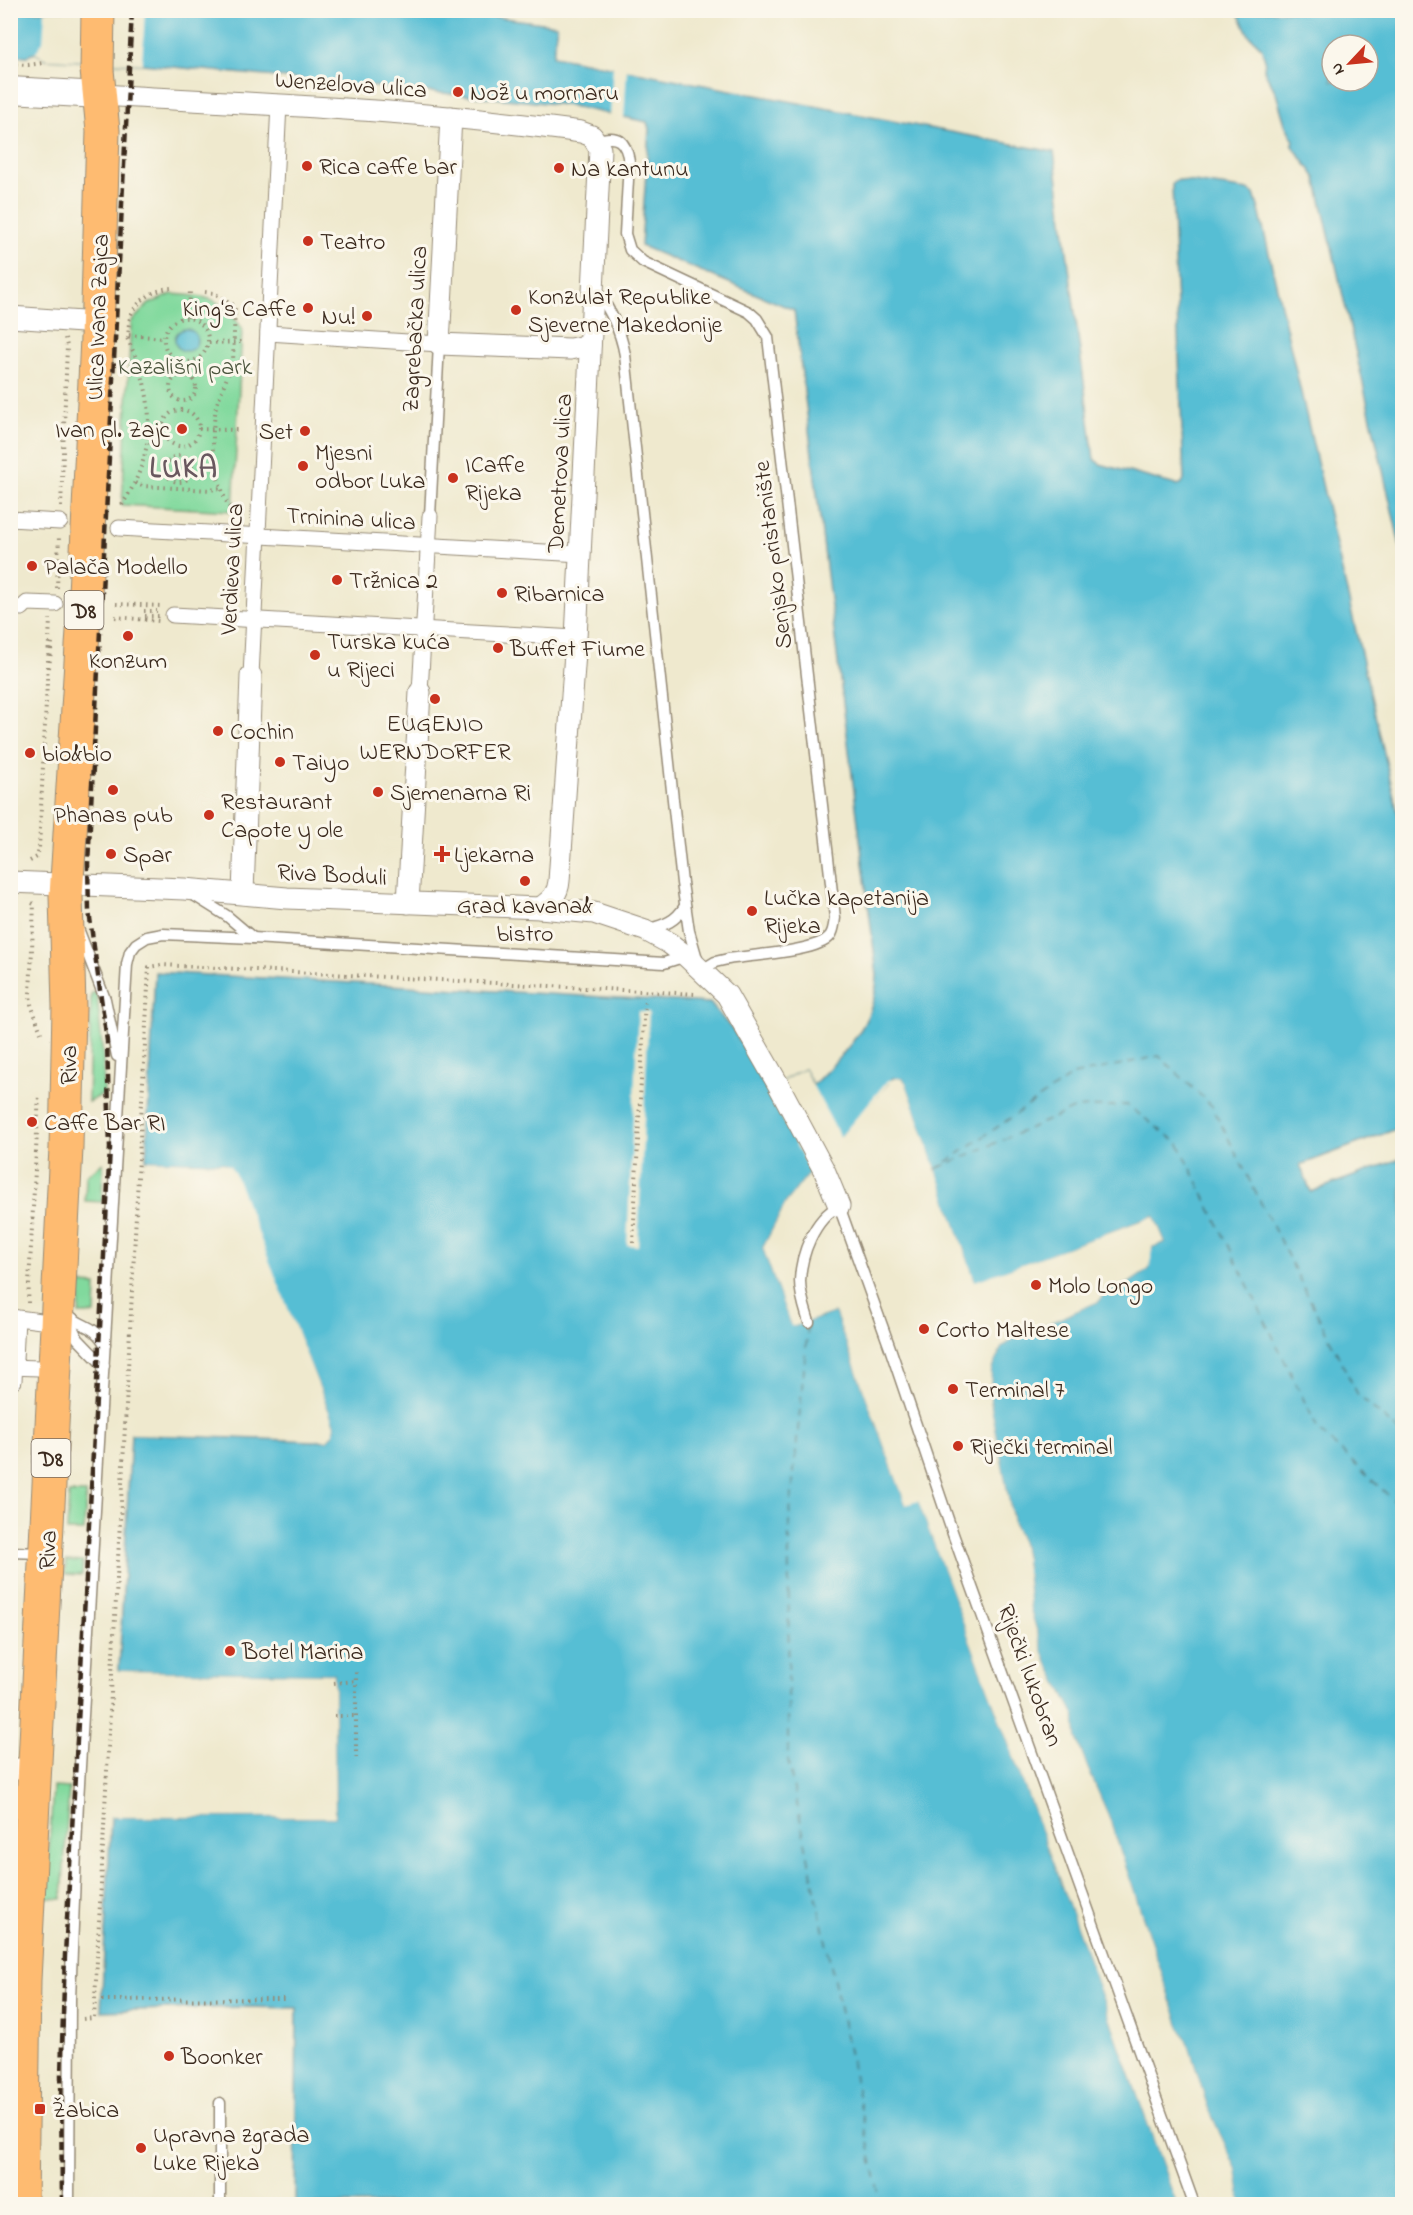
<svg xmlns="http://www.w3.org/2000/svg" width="1413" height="2215" font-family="'Indie Flower',sans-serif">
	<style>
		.green { fill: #81d99d; stroke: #5e825e; stroke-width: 1.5 }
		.water { fill: #57bed4; stroke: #497479; stroke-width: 1.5; fill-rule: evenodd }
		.pier { fill: #efe9ce }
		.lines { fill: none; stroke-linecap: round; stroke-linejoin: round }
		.ferry { stroke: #455e5e; stroke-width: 1.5; stroke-dasharray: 8 6; stroke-linecap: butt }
		.service-casing { stroke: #958a76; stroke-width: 13 }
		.pedestrian-casing { stroke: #958a76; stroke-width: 17 }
		.minor-casing { stroke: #958a76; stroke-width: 23 }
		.tertiary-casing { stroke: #958a76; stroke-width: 28 }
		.primary-casing { stroke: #958a76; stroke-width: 35 }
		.path { stroke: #958a76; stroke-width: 4; stroke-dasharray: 1.5 4.5; stroke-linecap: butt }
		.service { stroke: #fff; stroke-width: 10 }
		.pedestrian { stroke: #fff; stroke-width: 15 }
		.minor { stroke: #fff; stroke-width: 21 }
		.tertiary { stroke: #fff; stroke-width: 26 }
		.primary { stroke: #febb71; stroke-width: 33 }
		.rail { stroke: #3b2a1e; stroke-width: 4.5; stroke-dasharray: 9 4.5; stroke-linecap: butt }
		.poi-dot { fill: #c8321e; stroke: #fbf7ec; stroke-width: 2 }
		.labels { text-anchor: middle; stroke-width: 6; stroke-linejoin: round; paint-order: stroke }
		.shield { fill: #fbf7ec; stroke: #75685c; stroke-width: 1.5 }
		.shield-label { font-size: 22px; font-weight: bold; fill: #3b2a1e }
		.street-label { font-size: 24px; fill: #3b2a1e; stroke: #fbf7ec }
		.poi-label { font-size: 24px; fill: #3b2a1e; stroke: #fbf7ec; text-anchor: start }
		.park-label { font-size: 24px; fill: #4c563e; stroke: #fbf7ec }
		.district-label { font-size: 30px; font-weight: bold; letter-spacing: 1.5px; fill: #69585f; stroke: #fbf7ec }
	</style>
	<rect width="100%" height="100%" fill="#fbf7ec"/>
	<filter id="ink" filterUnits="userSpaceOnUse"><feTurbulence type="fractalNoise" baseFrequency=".0167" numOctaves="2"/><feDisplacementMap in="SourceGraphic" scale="12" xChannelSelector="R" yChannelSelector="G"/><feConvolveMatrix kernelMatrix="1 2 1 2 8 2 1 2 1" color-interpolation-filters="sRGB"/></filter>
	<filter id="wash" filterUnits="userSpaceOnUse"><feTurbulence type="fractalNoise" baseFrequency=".008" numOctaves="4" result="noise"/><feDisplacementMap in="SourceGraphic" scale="24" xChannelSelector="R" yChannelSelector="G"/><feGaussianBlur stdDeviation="1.35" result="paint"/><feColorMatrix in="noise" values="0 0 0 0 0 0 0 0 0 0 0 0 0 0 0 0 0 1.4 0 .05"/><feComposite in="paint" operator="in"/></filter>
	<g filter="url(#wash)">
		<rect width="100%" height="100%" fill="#efe9ce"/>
		<g class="green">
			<path d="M172,294C211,297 218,296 242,328L233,511L122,505L131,322L149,304Z"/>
			<polygon points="94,992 97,995 103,1058 104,1094 88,1102 91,994"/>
			<polygon points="103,1163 102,1202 85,1201 86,1176"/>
			<polygon points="81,1284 96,1285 95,1314 79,1314"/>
			<polygon points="69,1493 86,1493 84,1531 67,1531"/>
			<polygon points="66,1561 83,1562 82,1575 65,1574"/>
			<polygon points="53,1787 69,1788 62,1899 46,1898"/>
		</g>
		<g class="water">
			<path d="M11,11H452L557,25L553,56L1054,152L1094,459L1100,464L1176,485L1181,484L1184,480L1172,185L1175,181L1180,180L1248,190L1254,194L1259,210L1402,831V1127L1300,1165L1311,1192L1402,1158V2204H1241L1236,2169L1207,2106L1189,2047L1179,2025L1108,1815L1087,1767L1076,1737L1075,1716L1045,1659L1030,1609L1025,1557L1022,1543L1013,1523L990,1401L991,1370L1001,1348L1012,1339L1099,1301L1104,1293L1130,1282L1149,1269L1152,1247L1165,1242L1154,1216L975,1282L906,1084L903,1079L893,1078L810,1172L786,1203L763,1248L791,1325L795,1326L835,1312L906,1504L918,1500L1075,1921L1177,2204H295L297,2008L243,2007L101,2011L111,1817H335L334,1674L119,1671L131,1434L315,1441L327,1440L332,1435L335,1427L230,1167L223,1163L146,1160L155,972L710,1003L735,1033L767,1090L804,1069L813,1085C846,1051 875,1025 877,975L794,310L641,246L649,129L647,122L566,105L142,64L46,59L35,53L27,56H11Z"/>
			<path d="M1237,11H1402V554L1316,178L1292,145L1294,141L1285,124L1276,93L1264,70L1265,59L1261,47L1249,35ZM1332,45H1368V81H1332Z"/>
			<circle cx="186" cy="340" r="11"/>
		</g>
		<g class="pier">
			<polygon points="45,11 145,11 142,64 46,59 35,53 43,41"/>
			<polygon points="613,65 627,68 624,119 610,117"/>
			<polygon points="638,1011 649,1012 638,1246 627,1245"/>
			<polygon points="804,1069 840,1137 887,1081 897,1078 903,1079 906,1083 975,1281 1154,1216 1165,1242 1152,1247 1152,1259 1149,1269 1130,1282 1104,1293 1099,1301 1012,1339 1001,1348 991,1370 990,1401 1013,1523 1022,1543 1025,1558 1030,1609 1045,1659 1075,1716 1076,1737 1087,1767 1108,1815 1179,2025 1189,2047 1207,2106 1236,2169 1241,2204 1238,2204 1233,2169 1204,2107 1186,2048 1176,2026 1106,1816 1084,1768 1073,1738 1072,1717 1043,1660 1027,1610 1022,1558 1019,1544 1010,1524 987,1401 988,1370 998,1346 1011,1336 1082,1307 1097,1299 1102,1291 1129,1279 1146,1267 1149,1258 1150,1245 1161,1240 1152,1220 974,1284 950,1223 903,1085 897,1081 889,1083 844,1137 849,1147 849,1150 831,1159 812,1174 789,1205 766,1248 793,1323 834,1309 837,1311 907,1501 918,1497 921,1499 1077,1920 1180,2204 1177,2204 1075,1921 918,1501 906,1505 835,1312 795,1326 791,1326 763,1248 786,1203 810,1172 767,1090"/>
			<polygon points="146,1160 223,1163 230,1166 235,1174 335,1427 332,1435 327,1440 131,1434 131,1431 315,1438 325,1437 332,1427 228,1169 223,1166 146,1163"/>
			<polygon points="119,1671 334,1674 335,1817 111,1817 111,1814 332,1814 331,1677 119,1674"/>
		</g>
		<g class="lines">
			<g class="ferry">
				<polyline points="938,1168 1076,1108 1127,1105 1179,1144 1319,1431 1402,1508"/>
				<polyline points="935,1170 1073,1075 1159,1056 1212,1106 1358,1395 1402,1434"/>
				<polyline points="808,1326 789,1524 788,1761 881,2204"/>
			</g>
		</g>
	</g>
	<g filter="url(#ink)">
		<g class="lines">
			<g class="service-casing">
				<g id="service">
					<path d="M596,141C618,133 626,141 629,162L625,234L630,250L643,262L749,312L757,319L768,337L835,918C834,924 834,931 830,936C818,952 751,955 728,959L715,962L702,970"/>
					<path d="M597,290C611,313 620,328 625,355L682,883L689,931L698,962"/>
					<polyline points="430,516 439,344"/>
					<polyline points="192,894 227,916 253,938"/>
					<path d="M649,929C665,925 676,921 685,906"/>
					<polyline points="79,931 105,999 117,1056"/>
					<path d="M67,1313C81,1329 92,1322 105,1344"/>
					<polyline points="68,1319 78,1339 104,1366"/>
					<path d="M809,1322C805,1309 800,1295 800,1281C801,1254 814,1219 839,1206L890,1348L953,1534L1194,2204"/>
					<polyline points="10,1552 41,1553"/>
					<polyline points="69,2204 70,1999 78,1801 127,964 130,952 136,944 147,937 163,934 253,938 664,963 686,956"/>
					<polyline points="220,2204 220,2103"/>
				</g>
			</g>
			<g class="pedestrian-casing">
				<g id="pedestrian">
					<polyline points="268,333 439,344"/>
					<polyline points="10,519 60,522"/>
					<polyline points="119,528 581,554"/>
					<polyline points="10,607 22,608 27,603 55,604"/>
					<polyline points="173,615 576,638"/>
					<polyline points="251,676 279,104"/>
					<polyline points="420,692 430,516"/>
					<polyline points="10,1317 41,1321"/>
					<polyline points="10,1367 39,1368"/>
					<polyline points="14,1381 17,1318"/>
				</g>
			</g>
			<g class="minor-casing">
				<g id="minor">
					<path d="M100,95C260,104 421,110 581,132L592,136L600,149L576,638L559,881C558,894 551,901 540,908"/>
					<polyline points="451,117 439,344 570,349 590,345"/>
					<polyline points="10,317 97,323"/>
					<polyline points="10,882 184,889 287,898 540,908 594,913 645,930 669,943 686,956 727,995 778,1084 825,1172 839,1206"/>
					<polyline points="243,893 251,676"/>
					<polyline points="408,903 420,692"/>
					<polyline points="10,1769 35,1769"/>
				</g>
			</g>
			<g class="tertiary-casing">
				<polyline id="tertiary" points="10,90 100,95"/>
			</g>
			<g class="primary-casing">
				<polyline id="primary" points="21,2204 24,1980 66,1148 69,1007 66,896 84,615 97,338 103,131 97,70 98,10"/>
			</g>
			<g class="path">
				<polyline points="10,64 28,65 43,63"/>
				<polyline points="205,292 214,293 235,306 233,362 216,406 213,430 213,454 218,478 225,499 236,518"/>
				<circle cx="186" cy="340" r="22"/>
				<polyline points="189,318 190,288"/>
				<polyline points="129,335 164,338"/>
				<path d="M128,338C129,332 128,325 130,318C134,302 156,288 172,288"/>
				<polyline points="209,343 242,342"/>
				<polyline points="183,375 184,363"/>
				<circle cx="183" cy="388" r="13"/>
				<circle cx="181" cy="428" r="18"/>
				<polyline points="150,427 163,428"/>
				<polyline points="199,429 237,430"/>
				<circle cx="179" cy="469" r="13"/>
				<polyline points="135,483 142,486 210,490 221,488"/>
				<path d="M122,505C158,450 156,396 127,338"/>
				<polyline points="61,507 67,346 65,338"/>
				<polyline points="57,588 59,536"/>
				<polyline points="116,604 162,606"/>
				<polyline points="144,611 157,611"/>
				<polyline points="145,616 159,616"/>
				<polyline points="115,617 159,621"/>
				<polyline points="49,668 52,642"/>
				<polyline points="30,861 37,857 39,849 50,619"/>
				<polyline points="32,903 34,904 30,994 31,1004 41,1033"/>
				<polyline points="633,1243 645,999"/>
				<polyline points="28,1303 39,1094"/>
				<polyline points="10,1448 14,1395"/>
				<polyline points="10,1572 16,1581 13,1630"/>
				<polyline points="334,1683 356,1681"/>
				<polyline points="334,1716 356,1716"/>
				<polyline points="356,1758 356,1671"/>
				<polyline points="102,2000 288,1999"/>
				<polyline points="83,2019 94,2018 149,967 161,965 220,968 696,994"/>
			</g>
			<use href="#service" class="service"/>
			<use href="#pedestrian" class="pedestrian"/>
			<use href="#minor" class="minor"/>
			<use href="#tertiary" class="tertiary"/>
			<use href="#primary" class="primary"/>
			<polyline class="rail" points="62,2204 61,2075 65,1955 110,1148 107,1041 89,911 88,864 132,10"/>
		</g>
	</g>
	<g class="poi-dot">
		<circle cx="458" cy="92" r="6"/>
		<circle cx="307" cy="166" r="6"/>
		<circle cx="559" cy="168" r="6"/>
		<circle cx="308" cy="241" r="6"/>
		<circle cx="308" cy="308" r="6"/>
		<circle cx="516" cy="310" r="6"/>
		<circle cx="367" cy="316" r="6"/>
		<circle cx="182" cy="429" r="6"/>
		<circle cx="305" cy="431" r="6"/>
		<circle cx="303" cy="466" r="6"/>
		<circle cx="453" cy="478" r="6"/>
		<circle cx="32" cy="566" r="6"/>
		<circle cx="337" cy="580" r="6"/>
		<circle cx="502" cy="593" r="6"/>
		<circle cx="128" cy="636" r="6"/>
		<circle cx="498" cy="648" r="6"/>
		<circle cx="315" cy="655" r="6"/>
		<circle cx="435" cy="699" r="6"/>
		<circle cx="218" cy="731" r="6"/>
		<circle cx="30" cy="753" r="6"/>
		<circle cx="280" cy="762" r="6"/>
		<circle cx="113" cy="790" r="6"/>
		<circle cx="378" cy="792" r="6"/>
		<circle cx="209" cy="815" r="6"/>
		<circle cx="111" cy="854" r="6"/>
		<path d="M439 845h6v6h6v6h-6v6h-6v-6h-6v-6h6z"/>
		<circle cx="525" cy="881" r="6"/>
		<circle cx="752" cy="911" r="6"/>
		<circle cx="32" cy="1122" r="6"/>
		<circle cx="1036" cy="1285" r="6"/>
		<circle cx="924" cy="1329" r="6"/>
		<circle cx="953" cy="1389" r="6"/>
		<circle cx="958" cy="1446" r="6"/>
		<circle cx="230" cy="1651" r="6"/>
		<circle cx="169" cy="2056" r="6"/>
		<rect x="34" y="2103" width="12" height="12" rx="3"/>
		<circle cx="141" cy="2148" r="6"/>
	</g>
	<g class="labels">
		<g class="shield">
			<rect x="64.5" y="591" width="39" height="38" rx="4.5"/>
			<rect x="31.5" y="1439" width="39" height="38" rx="4.5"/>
		</g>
		<g class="shield-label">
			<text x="84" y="618">D8</text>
			<text x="51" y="1466">D8</text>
		</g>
		<g class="street-label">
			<text transform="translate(351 84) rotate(4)" y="8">Wenzelova ulica</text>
			<text transform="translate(97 317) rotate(-88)" y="8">Ulica Ivana Zajca</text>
			<text transform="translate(414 329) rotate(-87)" y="8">Zagrebačka ulica</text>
			<text transform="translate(559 473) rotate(-87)" y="8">Demetrova ulica</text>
			<text transform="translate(351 518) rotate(3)" y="8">Trninina ulica</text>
			<text transform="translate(772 555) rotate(-97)" y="8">Senjsko pristanište</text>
			<text transform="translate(231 569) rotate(-87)" y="8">Verdieva ulica</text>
			<text transform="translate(332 874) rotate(3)" y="8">Riva Boduli</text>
			<text transform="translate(68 1065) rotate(-89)" y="8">Riva</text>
			<text transform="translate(47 1550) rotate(-87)" y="8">Riva</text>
			<text transform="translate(1031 1675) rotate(70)" y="8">Riječki lukobran</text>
		</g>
		<g class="poi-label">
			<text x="470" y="100">Nož u mornaru</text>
			<text x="319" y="174">Rica caffe bar</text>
			<text x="571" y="176">Na kantunu</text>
			<text x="320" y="249">Teatro</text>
			<text x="528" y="304">Konzulat Republike<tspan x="528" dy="28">Sjeverne Makedonije</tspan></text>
			<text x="296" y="316" text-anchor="end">King‘s Caffe</text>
			<text x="355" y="324" text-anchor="end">Nu!</text>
			<text x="170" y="437" text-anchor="end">Ivan pl. Zajc</text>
			<text x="293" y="439" text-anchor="end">Set</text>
			<text x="315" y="460">Mjesni<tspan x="315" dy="28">odbor Luka</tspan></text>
			<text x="465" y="472">ICaffe<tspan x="465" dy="28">Rijeka</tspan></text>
			<text x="44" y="574">Palača Modello</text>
			<text x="349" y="588">Tržnica 2</text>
			<text x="514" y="601">Ribarnica</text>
			<text x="327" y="649">Turska kuća<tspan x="327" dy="28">u Rijeci</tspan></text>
			<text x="510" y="656">Buffet Fiume</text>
			<text x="128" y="668" text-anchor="middle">Konzum</text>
			<text x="435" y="731" text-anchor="middle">EUGENIO<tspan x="435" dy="28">WERNDORFER</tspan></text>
			<text x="230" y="739">Cochin</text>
			<text x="42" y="761">bio&amp;bio</text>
			<text x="292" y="770">Taiyo</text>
			<text x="390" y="800">Sjemenarna Ri</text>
			<text x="221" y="809">Restaurant<tspan x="221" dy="28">Capote y ole</tspan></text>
			<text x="113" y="822" text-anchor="middle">Phanas pub</text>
			<text x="123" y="862">Spar</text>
			<text x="454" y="862">Ljekarna</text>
			<text x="764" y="905">Lučka kapetanija<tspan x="764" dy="28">Rijeka</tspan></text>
			<text x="525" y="913" text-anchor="middle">Grad kavana&amp;<tspan x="525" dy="28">bistro</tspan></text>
			<text x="44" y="1130">Caffe Bar RI</text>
			<text x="1048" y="1293">Molo Longo</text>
			<text x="936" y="1337">Corto Maltese</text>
			<text x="965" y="1397">Terminal 7</text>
			<text x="970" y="1454">Riječki terminal</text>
			<text x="242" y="1659">Botel Marina</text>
			<text x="181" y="2064">Boonker</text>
			<text x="52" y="2117">Žabica</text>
			<text x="153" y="2142">Upravna zgrada<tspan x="153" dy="28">Luke Rijeka</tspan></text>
		</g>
		<g class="park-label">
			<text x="185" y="374">Kazališni park</text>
		</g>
		<g class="district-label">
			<text x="184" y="477">LUKA</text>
		</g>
	</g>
	<rect width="1413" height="2215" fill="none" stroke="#fbf7ec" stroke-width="36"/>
	<g transform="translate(1350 63) rotate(244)"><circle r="28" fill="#fbf7ec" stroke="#aea59a" stroke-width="1.5"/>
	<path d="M0-4.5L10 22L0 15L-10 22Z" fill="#c8321e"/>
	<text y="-9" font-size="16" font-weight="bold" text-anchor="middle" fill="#3b2a1e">N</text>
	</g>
</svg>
